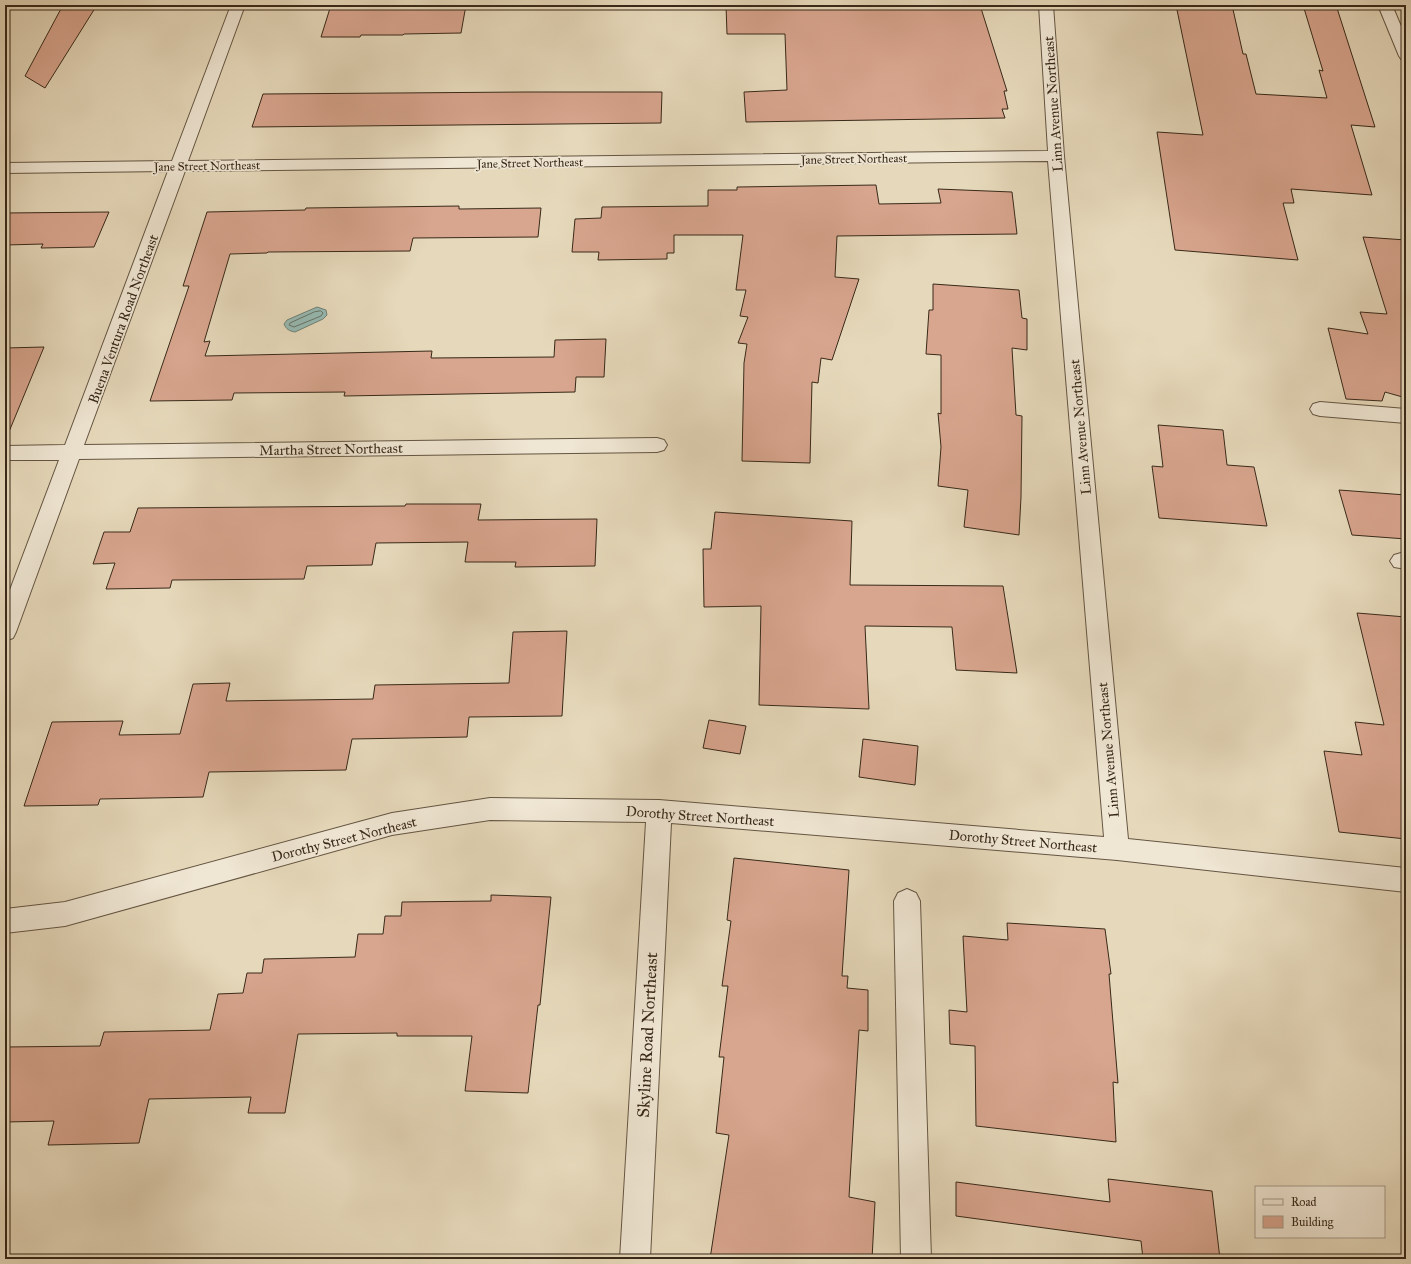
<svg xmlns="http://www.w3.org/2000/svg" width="1411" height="1264" font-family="'IM FELL Great Primer',serif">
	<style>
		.water { fill: #96bab3; stroke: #708075 }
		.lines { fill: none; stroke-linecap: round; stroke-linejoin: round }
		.shore { stroke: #677266; stroke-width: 1 }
		.building { fill: #d8a58e; stroke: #382919 }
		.minor-casing { stroke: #645542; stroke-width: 2 }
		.minor { fill: #efe6d3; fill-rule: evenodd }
		.labels { text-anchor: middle; stroke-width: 3.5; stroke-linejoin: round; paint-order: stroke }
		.far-street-label { font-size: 12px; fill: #382919; stroke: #efe6d3 }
		.street-label { font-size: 14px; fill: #382919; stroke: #efe6d3 }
		.near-street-label { font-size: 17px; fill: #382919; stroke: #efe6d3 }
	</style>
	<rect width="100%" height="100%" fill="#e6d9bb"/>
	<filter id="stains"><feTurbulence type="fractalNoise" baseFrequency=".005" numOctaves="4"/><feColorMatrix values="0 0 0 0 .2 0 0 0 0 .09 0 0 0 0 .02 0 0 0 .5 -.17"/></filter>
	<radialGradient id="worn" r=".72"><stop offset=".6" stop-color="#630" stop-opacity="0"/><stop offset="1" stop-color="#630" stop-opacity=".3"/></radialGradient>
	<path class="water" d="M317,307L326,310L327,315L323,319L295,332C289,331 286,329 284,324L287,320Z"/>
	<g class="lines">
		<polygon class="shore" points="321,311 323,313 321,316 294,327 289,325 290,323 314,312"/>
	</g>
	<g class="building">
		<polygon points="63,5 97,5 45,88 25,76"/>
		<polygon points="331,5 466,5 461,33 404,34 403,35 361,35 360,37 321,37"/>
		<polygon points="726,5 980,5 1007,91 1004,91 1008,109 1002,109 1005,118 746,122 744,92 787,90 785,34 727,34"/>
		<polygon points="1176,5 1232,5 1243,54 1246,54 1256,94 1327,98 1319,70 1323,71 1303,5 1336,5 1375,127 1351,125 1372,195 1291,189 1294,203 1283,203 1298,260 1175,250 1157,132 1203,135"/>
		<polygon points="527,92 662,92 661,123 252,127 263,94"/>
		<polygon points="876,185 879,204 941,203 938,189 1012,192 1017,234 837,236 835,277 859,279 832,360 821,358 818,383 812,382 810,463 742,461 744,363 747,344 738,343 748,317 740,316 746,290 736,290 743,235 674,235 674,253 667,253 667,259 598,260 599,252 572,252 575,219 601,218 602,207 708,206 708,190 737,190 737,187"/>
		<polygon points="459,206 459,209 541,208 538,237 413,238 410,251 268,252 267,253 230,254 204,342 210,341 205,356 432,351 431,358 554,357 555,340 606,339 604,377 576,377 575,392 344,396 345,392 234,393 232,400 150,401 189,286 183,286 207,212 305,210 306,208"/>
		<polygon points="109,212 94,247 41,248 43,244 5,245 5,213"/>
		<polygon points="1363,237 1406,240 1406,398 1385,392 1382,401 1346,399 1328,328 1368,334 1360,312 1387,314"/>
		<polygon points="933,284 1019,290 1022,318 1027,319 1027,350 1012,348 1016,415 1022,416 1021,497 1019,535 964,527 968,490 938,486 941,447 938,413 941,414 941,355 926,354 929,310 933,310"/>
		<polygon points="44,347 6,439 5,439 5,348"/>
		<polygon points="1158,425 1223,430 1227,465 1254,467 1267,526 1159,518 1152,466 1163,467"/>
		<polygon points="1339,490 1406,495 1406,539 1352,535"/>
		<polygon points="406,504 481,504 478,520 597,519 595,566 515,567 516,562 465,562 468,542 376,543 372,565 307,566 304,579 172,580 170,588 106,589 115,563 93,564 104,532 130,532 138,508 405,506"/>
		<polygon points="715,512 852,521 850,585 1003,586 1017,673 956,670 952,627 865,626 869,709 759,705 761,606 704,607 703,549 711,549"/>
		<polygon points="1357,613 1406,617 1406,839 1339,832 1324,751 1362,755 1355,722 1384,725"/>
		<polygon points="567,631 562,716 469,717 467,737 352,739 346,770 209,772 203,797 100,799 98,805 24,806 52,722 123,721 119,735 180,734 193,684 230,683 226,701 373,699 375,685 509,683 513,632"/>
		<polygon points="709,720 746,726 740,754 703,748"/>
		<polygon points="863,739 918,746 915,785 859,777"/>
		<polygon points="734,858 849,870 842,976 848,976 847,988 868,990 868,1031 859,1030 849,1197 875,1202 872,1259 710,1259 729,1135 716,1133 724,1057 719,1057 728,986 722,986 731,921 727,920"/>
		<polygon points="491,895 551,897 540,1005 538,1005 528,1093 465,1091 472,1036 397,1036 397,1033 298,1034 285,1113 248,1113 251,1097 149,1099 139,1143 48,1145 54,1121 5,1122 5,1047 100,1046 104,1032 210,1030 218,994 243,993 247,973 262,973 264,959 355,957 358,934 383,934 385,916 401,916 402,902 491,901"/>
		<polygon points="1007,923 1105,929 1111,974 1109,974 1118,1083 1113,1082 1116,1142 976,1126 975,1046 950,1044 949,1010 967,1012 963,936 1008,940"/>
		<polygon points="1108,1179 1212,1191 1220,1259 1143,1259 1141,1241 956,1216 956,1182 1110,1202"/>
	</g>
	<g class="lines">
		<g class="minor-casing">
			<g id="minor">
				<polygon points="231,5 245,5 188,161 1048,151 1039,5 1053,5 1064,156 1128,839 1406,868 1406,892 1117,860 671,823 650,1259 620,1259 646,822 490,820 392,835 65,926 5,933 5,909 65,902 392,813 490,798 659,800 1104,837 1048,161 185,171 84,445 657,438 664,440 667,445 664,450 657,452 79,459 16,632 13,638 5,641 5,603 59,460 5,460 5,446 65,445 168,171 5,173 5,163 172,161"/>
				<polygon points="1378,5 1392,5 1406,38 1406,60 1401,59 1399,56"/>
				<polygon points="1320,402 1406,409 1406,423 1320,416 1313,414 1310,409 1313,404"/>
				<polygon points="1401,553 1406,553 1406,569 1394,567 1390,561 1394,555"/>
				<polygon points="907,889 916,893 920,901 931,1259 901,1259 894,901 898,893"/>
			</g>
		</g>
		<use href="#minor" class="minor"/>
	</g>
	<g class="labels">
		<g class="far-street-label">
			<text transform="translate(854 159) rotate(-1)" y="4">Jane Street Northeast</text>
			<text transform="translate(530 163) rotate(-1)" y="4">Jane Street Northeast</text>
			<text transform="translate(207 166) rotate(-1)" y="4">Jane Street Northeast</text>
		</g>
		<g class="street-label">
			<text transform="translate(1053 104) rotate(-94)" y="5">Linn Avenue Northeast</text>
			<text transform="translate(123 319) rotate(-70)" y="5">Buena Ventura Road Northeast</text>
			<text transform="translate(1080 427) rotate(-95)" y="5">Linn Avenue Northeast</text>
			<text transform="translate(331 449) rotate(-1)" y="5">Martha Street Northeast</text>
			<text transform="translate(1108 750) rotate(-95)" y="5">Linn Avenue Northeast</text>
			<text transform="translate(700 816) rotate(4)" y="5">Dorothy Street Northeast</text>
			<text transform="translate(344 839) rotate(-14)" y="5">Dorothy Street Northeast</text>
			<text transform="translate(1023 841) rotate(5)" y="5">Dorothy Street Northeast</text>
		</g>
		<g class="near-street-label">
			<text transform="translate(647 1035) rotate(-87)" y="6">Skyline Road Northeast</text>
		</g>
	</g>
	<rect width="1411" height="1264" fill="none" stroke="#e6d9bb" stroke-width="20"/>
	<rect x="6" y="6" width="1399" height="1252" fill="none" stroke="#382919" stroke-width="2"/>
	<rect x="10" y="10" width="1391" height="1244" fill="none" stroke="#382919"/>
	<rect x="1255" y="1186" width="130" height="52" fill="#efe6d3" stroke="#a69a89"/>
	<rect x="1263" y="1199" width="20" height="6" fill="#efe6d3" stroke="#a69a89"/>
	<text x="1291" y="1206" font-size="12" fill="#382919">Road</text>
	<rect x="1263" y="1216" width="20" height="12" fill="#d8a58e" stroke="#a69a89"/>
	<text x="1291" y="1226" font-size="12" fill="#382919">Building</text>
	<rect width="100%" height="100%" filter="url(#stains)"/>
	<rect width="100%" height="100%" fill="url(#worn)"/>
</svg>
